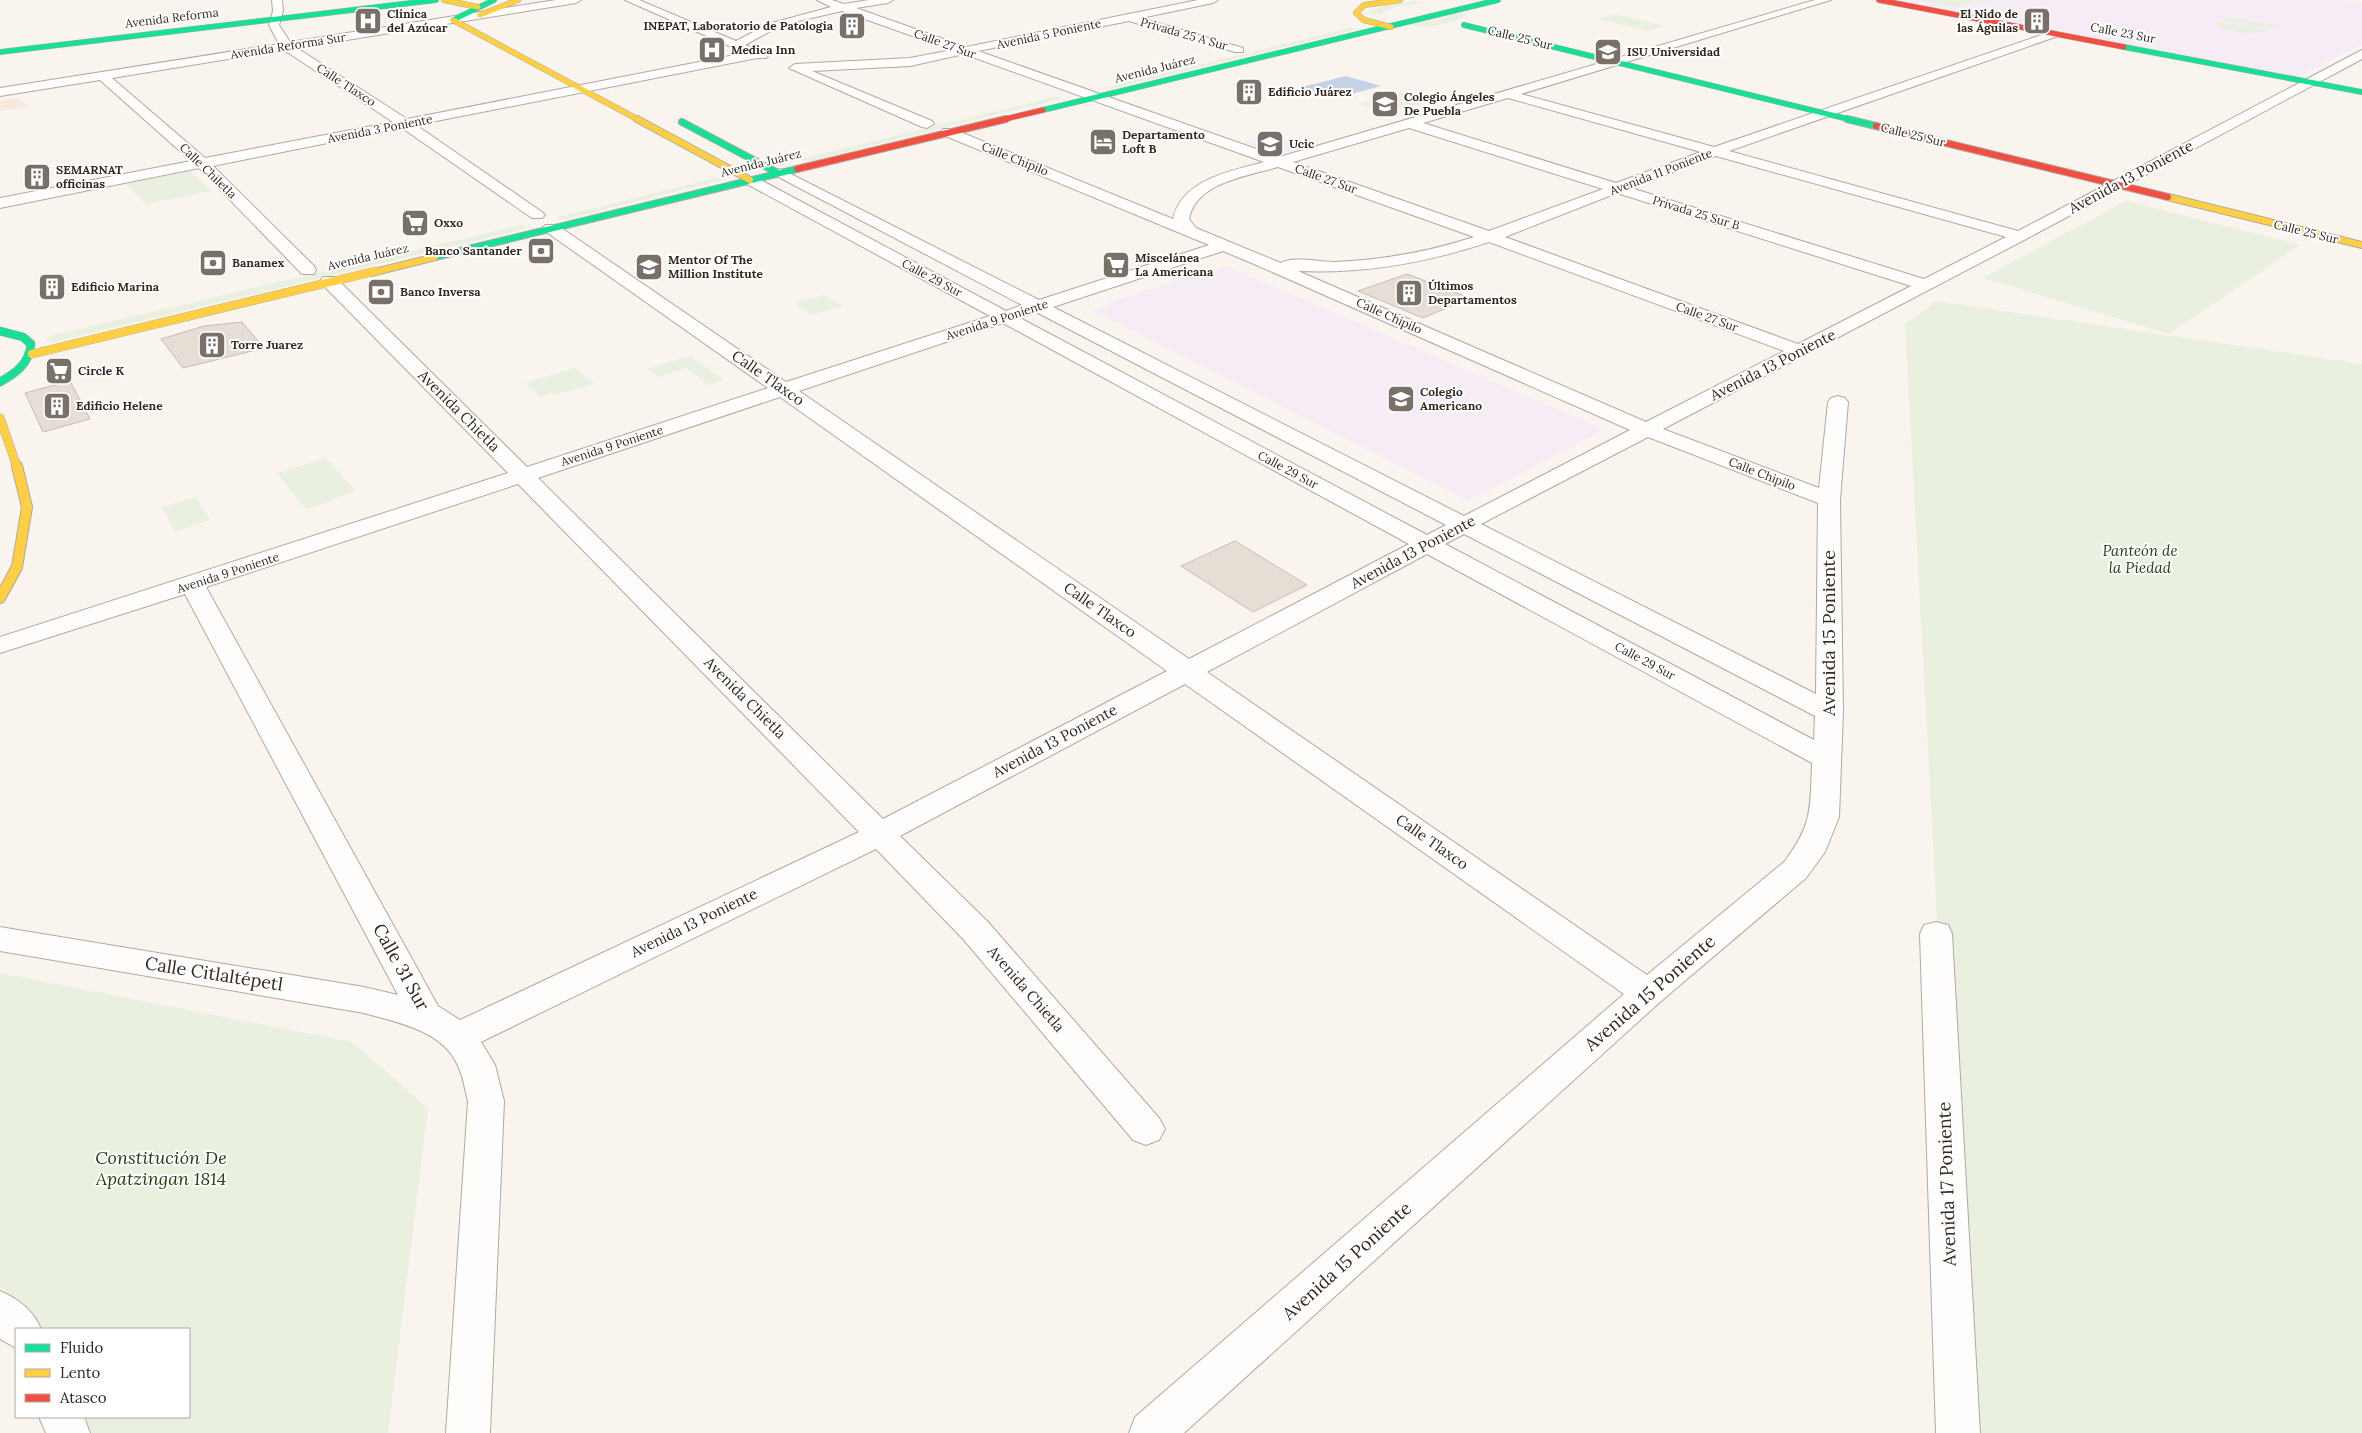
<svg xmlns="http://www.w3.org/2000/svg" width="2362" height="1433" font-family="Lora,serif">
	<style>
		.built { fill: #f8e9dd }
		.education { fill: #f6ecf5 }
		.green { fill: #e9f0df }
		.water { fill: #c3d2e6 }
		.building { fill: #e6ddd5; stroke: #c5beb6 }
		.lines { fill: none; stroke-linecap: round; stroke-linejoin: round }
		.street-casing { stroke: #b0a9a2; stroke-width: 2 }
		.fast-far2-casing { stroke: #b0a9a2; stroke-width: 6 }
		.fast-far1-casing { stroke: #b0a9a2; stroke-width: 8 }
		.fast-casing { stroke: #b0a9a2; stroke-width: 9 }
		.slow-far3-casing { stroke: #b0a9a2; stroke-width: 6 }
		.slow-far2-casing { stroke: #b0a9a2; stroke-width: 8 }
		.slow-far1-casing { stroke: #b0a9a2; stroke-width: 9 }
		.slow-casing { stroke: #b0a9a2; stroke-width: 12 }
		.jam-far1-casing { stroke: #b0a9a2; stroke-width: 6 }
		.jam-casing { stroke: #b0a9a2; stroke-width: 8 }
		.street { fill: #fefdfc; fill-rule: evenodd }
		.fast-far2 { stroke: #16e098; stroke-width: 5 }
		.fast-far1 { stroke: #16e098; stroke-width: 6 }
		.fast { stroke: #16e098; stroke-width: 8 }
		.slow-far3 { stroke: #ffcf43; stroke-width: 5 }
		.slow-far2 { stroke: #ffcf43; stroke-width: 6 }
		.slow-far1 { stroke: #ffcf43; stroke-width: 8 }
		.slow { stroke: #ffcf43; stroke-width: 10 }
		.jam-far1 { stroke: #f24e42; stroke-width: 5 }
		.jam { stroke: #f24e42; stroke-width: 6 }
		.labels { text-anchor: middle; stroke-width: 4; stroke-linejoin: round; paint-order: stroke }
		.far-poi-label { font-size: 12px; font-weight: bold; fill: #342920; stroke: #fff; text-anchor: start }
		.far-street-label { font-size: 12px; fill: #342920; stroke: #fff }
		.street-label { font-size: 15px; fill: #342920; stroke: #fff }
		.park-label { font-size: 15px; font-style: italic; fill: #24400f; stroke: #fff }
		.near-street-label { font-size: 18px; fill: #342920; stroke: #fff }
		.near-park-label { font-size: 18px; font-style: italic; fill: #24400f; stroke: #fff }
	</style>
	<rect width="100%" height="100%" fill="#faf4ee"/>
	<polygon class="built" points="16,98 30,107 0,111 0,101"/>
	<g class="education">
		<polygon points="1889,0 2345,0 2362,3 2362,45 2296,77"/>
		<polygon points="1270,134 1292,142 1306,147 1276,156 1240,143"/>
		<polygon points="1227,266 1497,383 1605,429 1469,501 1092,311 1109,305 1106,304 1210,268 1215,270"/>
	</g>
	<g class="green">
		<polygon points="1917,0 1981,0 1955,7"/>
		<polygon points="1415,1 1424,3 1395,7 1378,15 1367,13 1387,4"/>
		<path d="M1455,12L1469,14C1456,22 1424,31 1410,24L1442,19Z"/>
		<polygon points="1615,14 1665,26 1647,31 1597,19"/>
		<polygon points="2231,17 2280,26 2273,29 2224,21"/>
		<path d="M2219,22L2269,31C2254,36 2228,31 2214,25Z"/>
		<polygon points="1350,28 1359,29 1111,89 1103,88"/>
		<polygon points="1404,92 1433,100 1387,113 1359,104"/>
		<polygon points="1054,97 1063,98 809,161 800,159"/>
		<polygon points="190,171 211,191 146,204 126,184"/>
		<polygon points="716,178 726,179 566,219 557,217"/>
		<polygon points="2126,201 2300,245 2169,334 1983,278"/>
		<polygon points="522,225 526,227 525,229 54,342 45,340 53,335"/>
		<polygon points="824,295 843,306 813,315 794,303"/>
		<polygon points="1936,301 2362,364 2362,1433 1965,1433 1905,325"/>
		<polygon points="690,356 724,380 709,385 686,368 658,377 647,369"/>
		<polygon points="575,368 594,384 556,395 553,393 541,397 525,383"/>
		<polygon points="326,458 355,491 306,510 277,473"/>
		<polygon points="196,497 210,520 175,531 162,507"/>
		<polygon points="0,973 352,1042 428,1108 388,1433 61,1433 55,1417 189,1417 189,1329 21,1329 6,1290 0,1288"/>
	</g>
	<polygon class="water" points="1346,76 1381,86 1337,98 1302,87"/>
	<g class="building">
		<polygon points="1407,274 1470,298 1423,318 1358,291"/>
		<polygon points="242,322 264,348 183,368 161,339 204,326"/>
		<polygon points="70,381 90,419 43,432 25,393"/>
		<polygon points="1235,541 1307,585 1253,612 1181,566"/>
	</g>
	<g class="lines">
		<g class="street-casing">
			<g id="street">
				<path d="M272,0H282L283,11L279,25L290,42L556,0H581L576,3L297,48L407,119L745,53L625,0H639L736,41L768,24L831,7L817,0H832L844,4L869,0H893L888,3L856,8L966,47L1198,0H1218L1213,3L1141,18L1243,48V52H1235L1129,21L978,51L1279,157L1815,0H1831L1521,94L1714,147L2050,32H2058V36L1729,151L2018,231L2358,52L2362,50V59L2026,239L1663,429L1819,488L1828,402L1831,398L1838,396L1845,398L1848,402L1840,500L1843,712L1839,817L1825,852L1806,878L1660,1002L1184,1433H1129L1135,1417L1624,994L1185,684L900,836L988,922L1159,1118L1165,1129L1159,1140L1146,1145L1133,1140L964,940L876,849L481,1042L495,1065L504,1101L490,1433H446L468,1101C465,1091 464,1080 460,1071C447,1031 399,1023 364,1013L0,951V927L364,987L398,995L185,594L0,653V637L508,473L323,285L320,281L323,277H335L527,467L768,388L545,231L543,228L545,225H557L786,382L990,316L745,183L743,180L745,177H755L1006,311L1022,305L771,173L778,169L783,170L1039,300L1209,245L943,135L941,132L943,129H953L1173,219C1182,179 1231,171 1264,162L964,54L910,66L812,71L932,121L934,124L927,128L922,127L789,68L795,64L910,58L952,50L842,11L794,22L776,28L745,45L763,52L768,56L766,58H757L416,125L542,212L545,215L542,218H532L402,128L213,166L314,266L316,270L314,274H302L199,168L0,208V198L191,161L100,80L0,96V88L279,44L269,25L273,11ZM284,50L393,122L205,158L112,78ZM1508,98L1701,152L1616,183L1423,123ZM1409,128L1603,189L1489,231L1293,162ZM1716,156L2006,237L1924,279L1631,188ZM1278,167L1474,237C1428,252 1382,260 1334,262C1321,262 1291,256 1281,263L1196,228L1189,219C1196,182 1248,176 1278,167ZM1617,193L1911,286L1798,344L1505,237ZM1489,242L1784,351L1646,422L1298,271C1364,274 1426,263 1489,242ZM1223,251L1254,264L1630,430L1464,516L1053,307ZM1036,312L1446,525L1427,535L1020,318ZM1003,323L1409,544L1189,659L799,391ZM780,397L1167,671L883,819L538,478ZM1648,437L1818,503L1816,694L1481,524ZM518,484L859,832L460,1020L438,1006L206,587ZM1464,534L1815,716L1814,740L1445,544ZM1427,554L1812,763C1810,809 1813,824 1784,862L1647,975L1207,672Z"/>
				<polygon points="1936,922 1948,925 1952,934 1980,1433 1936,1433 1920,934 1924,925"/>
				<path d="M0,1291C19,1299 33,1310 41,1329H16V1348L0,1339Z"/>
				<polygon points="39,1417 84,1417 90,1433 46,1433"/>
			</g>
		</g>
		<g class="fast-far2-casing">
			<g id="fast-far2">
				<polyline points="453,20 494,0"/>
				<polyline points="1464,25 1852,120"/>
				<polyline points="2124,47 2362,92"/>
				<polyline points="0,52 436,0"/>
				<polyline points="1043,110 1498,0"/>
			</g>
		</g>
		<g class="fast-far1-casing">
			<g id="fast-far1">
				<polyline points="1847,119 1876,126"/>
				<polyline points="682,122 778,173"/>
				<polyline points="435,257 797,169"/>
			</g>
		</g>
		<g class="fast-casing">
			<path id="fast" d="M0,331L23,337L31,344C29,364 16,373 0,382"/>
		</g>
		<g class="slow-far3-casing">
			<g id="slow-far3">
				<polyline points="444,0 478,7"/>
				<polyline points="480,15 518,0"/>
				<polyline points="453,20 639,120"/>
				<polyline points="1391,27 1364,20 1356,13 1364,5 1400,0"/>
			</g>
		</g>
		<g class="slow-far2-casing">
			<g id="slow-far2">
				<polyline points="637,119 750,180"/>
				<polyline points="2168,197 2362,245"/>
				<polyline points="371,273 435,257"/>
			</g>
		</g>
		<g class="slow-far1-casing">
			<g id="slow-far1">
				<polyline points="32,354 376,271"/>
				<polyline points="0,418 17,467"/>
			</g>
		</g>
		<g class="slow-casing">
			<polyline id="slow" points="0,598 17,567 27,507 17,466"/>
		</g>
		<g class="jam-far1-casing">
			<g id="jam-far1">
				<polyline points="1879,0 2124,47"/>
				<polyline points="1001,120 1043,110"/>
			</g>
		</g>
		<g class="jam-casing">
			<g id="jam">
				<polyline points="1876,126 2168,197"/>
				<polyline points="797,169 1006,119"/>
			</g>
		</g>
		<use href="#street" class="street"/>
		<use href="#fast-far2" class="fast-far2"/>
		<use href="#fast-far1" class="fast-far1"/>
		<use href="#fast" class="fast"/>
		<use href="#slow-far3" class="slow-far3"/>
		<use href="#slow-far2" class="slow-far2"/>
		<use href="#slow-far1" class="slow-far1"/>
		<use href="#slow" class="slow"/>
		<use href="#jam-far1" class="jam-far1"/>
		<use href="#jam" class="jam"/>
	</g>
	<defs>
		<g id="hospital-square" transform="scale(1.4375)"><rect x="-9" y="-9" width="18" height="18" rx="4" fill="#797068" stroke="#fff"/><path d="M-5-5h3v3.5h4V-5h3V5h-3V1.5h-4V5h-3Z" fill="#fff"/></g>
		<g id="building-square" transform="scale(1.4375)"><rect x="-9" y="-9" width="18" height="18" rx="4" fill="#797068" stroke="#fff"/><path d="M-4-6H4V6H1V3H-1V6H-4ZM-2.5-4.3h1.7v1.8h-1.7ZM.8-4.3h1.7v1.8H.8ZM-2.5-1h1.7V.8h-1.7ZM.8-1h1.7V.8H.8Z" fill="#fff"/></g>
		<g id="university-square" transform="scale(1.4375)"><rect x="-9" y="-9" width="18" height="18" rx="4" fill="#797068" stroke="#fff"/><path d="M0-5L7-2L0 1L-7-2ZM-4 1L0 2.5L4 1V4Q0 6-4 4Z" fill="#fff"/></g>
		<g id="school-square" transform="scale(1.4375)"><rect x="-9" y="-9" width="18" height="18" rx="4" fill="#797068" stroke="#fff"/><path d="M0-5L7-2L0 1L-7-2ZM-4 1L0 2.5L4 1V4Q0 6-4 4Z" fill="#fff"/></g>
		<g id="hotel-square" transform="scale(1.4375)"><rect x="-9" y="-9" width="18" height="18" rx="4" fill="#797068" stroke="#fff"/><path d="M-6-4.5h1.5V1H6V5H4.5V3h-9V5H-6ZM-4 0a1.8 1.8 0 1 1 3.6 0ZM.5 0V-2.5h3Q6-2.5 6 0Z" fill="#fff"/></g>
		<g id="supermarket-square" transform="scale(1.4375)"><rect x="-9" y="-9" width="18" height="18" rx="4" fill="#797068" stroke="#fff"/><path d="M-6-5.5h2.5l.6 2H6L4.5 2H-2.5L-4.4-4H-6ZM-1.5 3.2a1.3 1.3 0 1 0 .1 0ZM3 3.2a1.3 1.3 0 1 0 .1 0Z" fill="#fff"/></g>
		<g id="bank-square" transform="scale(1.4375)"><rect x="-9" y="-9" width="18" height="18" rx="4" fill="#797068" stroke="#fff"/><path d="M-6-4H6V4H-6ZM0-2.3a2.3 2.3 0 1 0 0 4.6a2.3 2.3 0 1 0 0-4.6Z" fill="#fff"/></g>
	</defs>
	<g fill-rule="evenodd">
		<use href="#hospital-square" x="368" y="21"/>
		<use href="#building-square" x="2037" y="21"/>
		<use href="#building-square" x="852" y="26"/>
		<use href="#hospital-square" x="712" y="50"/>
		<use href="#university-square" x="1608" y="52"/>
		<use href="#building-square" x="1249" y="92"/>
		<use href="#school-square" x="1385" y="104"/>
		<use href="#hotel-square" x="1103" y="142"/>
		<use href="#school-square" x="1270" y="144"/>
		<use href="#building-square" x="37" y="177"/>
		<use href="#supermarket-square" x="415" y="223"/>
		<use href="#bank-square" x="541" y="251"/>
		<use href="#bank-square" x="213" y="263"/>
		<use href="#supermarket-square" x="1116" y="265"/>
		<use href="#school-square" x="649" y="267"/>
		<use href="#building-square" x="52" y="287"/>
		<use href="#bank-square" x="381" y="292"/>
		<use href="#building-square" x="1409" y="293"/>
		<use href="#building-square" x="212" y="345"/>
		<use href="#supermarket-square" x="59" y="371"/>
		<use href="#school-square" x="1401" y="399"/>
		<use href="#building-square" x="57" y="406"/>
	</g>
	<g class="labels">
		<g class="far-poi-label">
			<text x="387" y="18">Clínica<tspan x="387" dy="14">del Azúcar</tspan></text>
			<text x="2018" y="18" text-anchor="end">El Nido de<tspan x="2018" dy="14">las Águilas</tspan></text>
			<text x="833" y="30" text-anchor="end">INEPAT, Laboratorio de Patología</text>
			<text x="731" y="54">Medica Inn</text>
			<text x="1627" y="56">ISU Universidad</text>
			<text x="1268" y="96">Edificio Juárez</text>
			<text x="1404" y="101">Colegio Ángeles<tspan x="1404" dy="14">De Puebla</tspan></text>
			<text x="1122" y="139">Departamento<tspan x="1122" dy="14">Loft B</tspan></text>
			<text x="1289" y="148">Ucic</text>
			<text x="56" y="174">SEMARNAT<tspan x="56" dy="14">officinas</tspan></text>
			<text x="434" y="227">Oxxo</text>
			<text x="522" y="255" text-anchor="end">Banco Santander</text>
			<text x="1135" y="262">Miscelánea<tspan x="1135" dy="14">La Americana</tspan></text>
			<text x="668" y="264">Mentor Of The<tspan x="668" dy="14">Million Institute</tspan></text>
			<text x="232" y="267">Banamex</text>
			<text x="1428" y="290">Últimos<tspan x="1428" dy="14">Departamentos</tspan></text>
			<text x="71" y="291">Edificio Marina</text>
			<text x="400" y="296">Banco Inversa</text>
			<text x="231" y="349">Torre Juarez</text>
			<text x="78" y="375">Circle K</text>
			<text x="1420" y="396">Colegio<tspan x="1420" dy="14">Americano</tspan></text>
			<text x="76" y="410">Edificio Helene</text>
		</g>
		<g class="far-street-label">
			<text transform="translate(172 18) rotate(-7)" y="4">Avenida Reforma</text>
			<text transform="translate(2123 33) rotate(11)" y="4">Calle 23 Sur</text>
			<text transform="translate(1049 34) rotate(-12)" y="4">Avenida 5 Poniente</text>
			<text transform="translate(1184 34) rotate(16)" y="4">Privada 25 A Sur</text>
			<text transform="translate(1520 38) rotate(14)" y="4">Calle 25 Sur</text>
			<text transform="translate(945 44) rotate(20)" y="4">Calle 27 Sur</text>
			<text transform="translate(288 46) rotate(-9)" y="4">Avenida Reforma Sur</text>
			<text transform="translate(1155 69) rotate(-14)" y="4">Avenida Juárez</text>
			<text transform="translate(346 85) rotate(33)" y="4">Calle Tlaxco</text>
			<text transform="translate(380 129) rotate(-11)" y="4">Avenida 3 Poniente</text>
			<text transform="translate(1913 135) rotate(14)" y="4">Calle 25 Sur</text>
			<text transform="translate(1015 159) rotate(22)" y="4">Calle Chipilo</text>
			<text transform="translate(761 163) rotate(-14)" y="4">Avenida Juárez</text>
			<text transform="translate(208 171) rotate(44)" y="4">Calle Chiletla</text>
			<text transform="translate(1661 172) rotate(-21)" y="4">Avenida 11 Poniente</text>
			<text transform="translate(1326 179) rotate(20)" y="4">Calle 27 Sur</text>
			<text transform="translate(1696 213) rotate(17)" y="4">Privada 25 Sur B</text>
			<text transform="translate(2306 232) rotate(14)" y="4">Calle 25 Sur</text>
			<text transform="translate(368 257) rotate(-13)" y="4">Avenida Juárez</text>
			<text transform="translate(932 278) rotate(28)" y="4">Calle 29 Sur</text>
			<text transform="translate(1389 316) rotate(24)" y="4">Calle Chipilo</text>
			<text transform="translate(1707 317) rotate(20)" y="4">Calle 27 Sur</text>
			<text transform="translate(997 320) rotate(-18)" y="4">Avenida 9 Poniente</text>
			<text transform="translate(612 446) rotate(-18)" y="4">Avenida 9 Poniente</text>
			<text transform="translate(1288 470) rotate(28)" y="4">Calle 29 Sur</text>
			<text transform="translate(1762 474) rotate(21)" y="4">Calle Chipilo</text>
			<text transform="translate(228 573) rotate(-18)" y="4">Avenida 9 Poniente</text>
			<text transform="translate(1645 661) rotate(28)" y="4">Calle 29 Sur</text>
		</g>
		<g class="street-label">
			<text transform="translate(2131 177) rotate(-28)" y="5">Avenida 13 Poniente</text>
			<text transform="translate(1773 365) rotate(-27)" y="5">Avenida 13 Poniente</text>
			<text transform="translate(768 378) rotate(35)" y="5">Calle Tlaxco</text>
			<text transform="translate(459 411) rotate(45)" y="5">Avenida Chietla</text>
			<text transform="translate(1413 552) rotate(-28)" y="5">Avenida 13 Poniente</text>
			<text transform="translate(1100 610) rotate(35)" y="5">Calle Tlaxco</text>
			<text transform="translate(745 698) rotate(45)" y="5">Avenida Chietla</text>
			<text transform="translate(1055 741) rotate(-28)" y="5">Avenida 13 Poniente</text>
			<text transform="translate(1432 842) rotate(35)" y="5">Calle Tlaxco</text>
			<text transform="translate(694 923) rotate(-26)" y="5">Avenida 13 Poniente</text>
			<text transform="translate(1026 989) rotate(49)" y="5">Avenida Chietla</text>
		</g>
		<g class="park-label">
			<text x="2140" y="556">Panteón de<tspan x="2140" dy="17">la Piedad</tspan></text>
		</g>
		<g class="near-street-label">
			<text transform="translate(1829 633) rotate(-90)" y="6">Avenida 15 Poniente</text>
			<text transform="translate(401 967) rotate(61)" y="6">Calle 31 Sur</text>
			<text transform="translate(214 974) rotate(9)" y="6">Calle Citlaltépetl</text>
			<text transform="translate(1650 993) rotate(-41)" y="6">Avenida 15 Poniente</text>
			<text transform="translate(1947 1184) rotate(-92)" y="6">Avenida 17 Poniente</text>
			<text transform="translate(1347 1261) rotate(-42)" y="6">Avenida 15 Poniente</text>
		</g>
		<g class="near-park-label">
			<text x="161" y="1164">Constitución De<tspan x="161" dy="21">Apatzingan 1814</tspan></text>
		</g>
	</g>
	<rect x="15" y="1328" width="175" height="90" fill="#ffffff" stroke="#aea9a6"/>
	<rect x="25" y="1344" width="25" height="8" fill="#16e098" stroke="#aea9a6"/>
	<text x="60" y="1353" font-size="15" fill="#342920">Fluido</text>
	<rect x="25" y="1369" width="25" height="8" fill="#ffcf43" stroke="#aea9a6"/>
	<text x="60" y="1378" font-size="15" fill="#342920">Lento</text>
	<rect x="25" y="1394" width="25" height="8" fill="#f24e42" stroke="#aea9a6"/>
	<text x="60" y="1403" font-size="15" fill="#342920">Atasco</text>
</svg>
